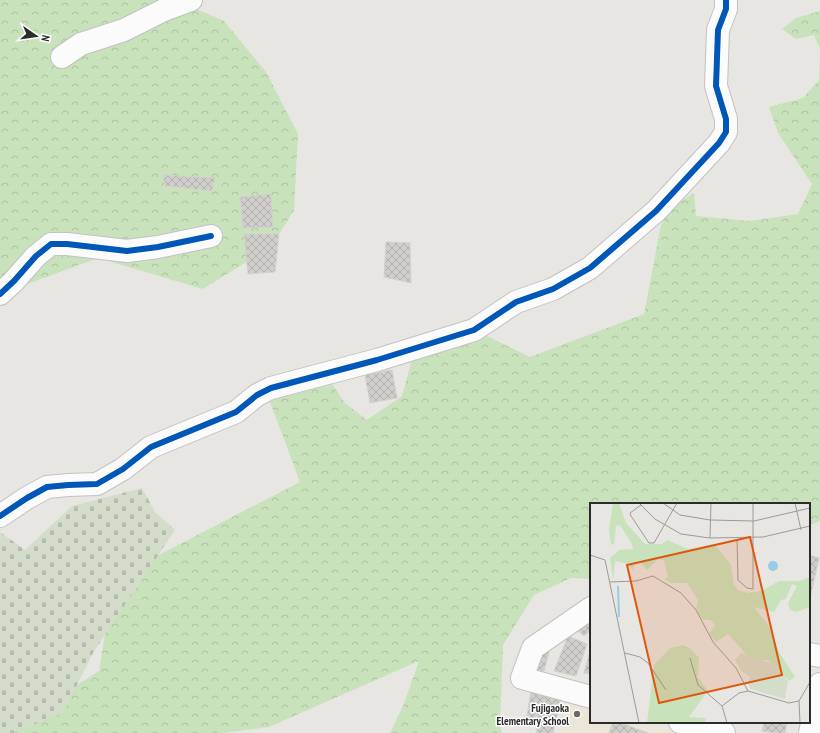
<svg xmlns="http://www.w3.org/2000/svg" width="820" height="733" font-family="'PT Sans Narrow',sans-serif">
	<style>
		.education { fill: #ebe6d7 }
		.forest { fill: url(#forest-crowns) }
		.cemetery { fill: url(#cemetery-stones) }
		.building { fill: url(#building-cross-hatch); stroke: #d3d2ce }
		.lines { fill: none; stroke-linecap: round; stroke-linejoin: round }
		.minor-casing { stroke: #c2c2c2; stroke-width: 24 }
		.minor { stroke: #fcfbfb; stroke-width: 22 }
		.cycleway-casing { stroke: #fff; stroke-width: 8 }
		.cycleway { stroke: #0057b8; stroke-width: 6 }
		.poi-dot { fill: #6d6c6b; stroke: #fff; stroke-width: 1.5 }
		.labels { text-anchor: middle; stroke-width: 3; stroke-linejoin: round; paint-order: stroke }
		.poi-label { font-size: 11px; font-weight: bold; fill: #2b2b2b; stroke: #fff; text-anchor: end }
		.inset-river { fill: none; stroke: #98cbe8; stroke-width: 2 }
		.inset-road { fill: none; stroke: #9c9b99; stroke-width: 1 }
		.view { fill: #df570e; fill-opacity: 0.15; stroke: #df570e; stroke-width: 2 }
		.inset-edge { fill: none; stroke: #2b2b2b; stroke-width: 2 }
	</style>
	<defs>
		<pattern id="forest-crowns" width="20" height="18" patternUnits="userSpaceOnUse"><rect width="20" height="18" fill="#c8e3bc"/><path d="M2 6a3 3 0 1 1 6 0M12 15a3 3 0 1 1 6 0" fill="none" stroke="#acc3a2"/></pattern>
		<pattern id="cemetery-stones" width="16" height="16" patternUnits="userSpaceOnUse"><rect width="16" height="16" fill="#d3ddca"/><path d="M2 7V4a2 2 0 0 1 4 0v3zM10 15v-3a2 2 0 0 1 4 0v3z" fill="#b5beae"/></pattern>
		<pattern id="building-cross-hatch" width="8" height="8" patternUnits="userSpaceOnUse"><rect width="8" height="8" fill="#d0cecb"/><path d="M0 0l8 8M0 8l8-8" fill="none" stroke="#b3b1ae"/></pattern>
	</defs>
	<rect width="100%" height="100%" fill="#e8e6e2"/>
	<polygon class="education" points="567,699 591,706 591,722 641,722 676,733 558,733"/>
	<g class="forest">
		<polygon points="0,0 176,0 224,21 266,72 298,134 294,210 272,246 203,289 98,258 3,293 0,290"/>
		<polygon points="820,11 820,49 814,35 796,39 782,29 796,18"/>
		<polygon points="820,55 820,521 809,526 809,504 591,504 591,579 571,578 534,595 503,645 500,725 502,733 390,733 403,706 419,661 269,727 223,733 0,733 99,671 114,578 300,482 270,402 326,375 345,403 367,420 402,396 412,359 483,334 530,357 644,314 661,225 670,207 694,193 696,216 750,221 798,214 812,184 778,133 769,107 803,98 819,80"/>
	</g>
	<polygon class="cemetery" points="142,488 155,512 175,530 94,651 63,713 12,733 0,733 0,532 25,550 72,506"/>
	<g class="building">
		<polygon points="163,175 215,178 212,191 165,186"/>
		<polygon points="271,194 273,227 243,228 240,197"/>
		<polygon points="244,234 279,234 275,272 248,274"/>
		<polygon points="386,242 410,243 411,283 384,277"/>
		<polygon points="392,370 397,398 370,403 365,375"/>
		<polygon points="809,555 819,558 810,598 809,598"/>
		<polygon points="585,617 591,623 591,630 584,636 573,627"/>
		<polygon points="568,636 587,644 576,676 554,671"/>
		<polygon points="543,647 550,649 544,671 535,669"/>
		<polygon points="591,648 591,674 584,673"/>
		<polygon points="531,691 561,698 553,733 536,733 537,726 526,723"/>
		<polygon points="613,722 619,722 648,733 609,733"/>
		<polygon points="764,722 787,722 785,733 774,733 762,731"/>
	</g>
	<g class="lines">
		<g class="minor-casing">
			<g id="minor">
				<polyline points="62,57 81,44 124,30 164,10 191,0"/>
				<polyline points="0,294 14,281 36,256 51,244 67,244 127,251 158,247 211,236"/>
				<polyline points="0,516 27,498 47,487 68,485 97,484 123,469 151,447 236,412 257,395 271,388 377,360 474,330 516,302 553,289 590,268 656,211 719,143 726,132 726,119 716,86 718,30 726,9 726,0"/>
				<polyline points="591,608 533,648 522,678 591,697"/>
				<polyline points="809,654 820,656"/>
				<polyline points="680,722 724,733"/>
				<polyline points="810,733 820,684"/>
			</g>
		</g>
		<use href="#minor" class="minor"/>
		<g class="cycleway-casing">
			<g id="cycleway">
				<polyline points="0,294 14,281 36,256 51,244 67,244 127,251 158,247 211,236"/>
				<polyline points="0,516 27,498 47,487 68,485 97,484 123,469 151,447 236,412 257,395 271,388 377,360 474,330 516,302 553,289 590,268 656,211 719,143 726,132 726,119 716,86 718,30 726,9 726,0"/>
			</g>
		</g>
		<use href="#cycleway" class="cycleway"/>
	</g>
	<circle class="poi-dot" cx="577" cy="714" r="4"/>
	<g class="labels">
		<g class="poi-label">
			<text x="569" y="712">Fujigaoka<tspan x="569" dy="13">Elementary School</tspan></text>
		</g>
	</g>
	<g transform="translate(590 503)">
		<rect width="220" height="220" fill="#e8e6e2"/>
		<path d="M23,0H29L36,20L55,41H72L77,37L98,46L124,41L141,62L144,82L148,87L158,90L171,88L189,78H210L220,74V104L207,109L200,107L198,100L207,83L202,81L196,96L191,97L184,109L164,104L181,126L189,149L205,174L199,178L178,157L162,158L138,131L126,139L119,131L125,122L120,117H113L106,106L108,97L97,80H81L74,76L78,74L74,57L68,56L57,67L50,59L45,60L43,67L38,61L25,58L23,77L20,55L29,47L43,46L42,41L30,22L26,23L24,42L21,41L19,27ZM93,142L100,145L109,155L108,174L118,188L99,214L116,215L115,220H57L64,162L80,145Z" fill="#c8e3bc"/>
		<path d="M151,150L186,162L198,179L195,196L161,186L158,180L160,174L151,168L145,157Z" fill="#d3ddca"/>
		<path d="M178 63a5 5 0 1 1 10 0a5 5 0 1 1-10 0Z" fill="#98cbe8"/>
		<path class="inset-river" d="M28,83L29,114"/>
		<path class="inset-road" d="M49,0L65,16L91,31L120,35L173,34L220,23M73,0L90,12L120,17L164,18L220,5M111,0H173M205,0L211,27M51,2L40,10L41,13L59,40H64L87,0M120,35L121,0M147,36L148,77L157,85L163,86V0M0,52L15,57L49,220M20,79L46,78L63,73L91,90L106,107L123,139L146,165L158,188M35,150L50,154L58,160L76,187M100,155L108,182L132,203M137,220L132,203L149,190L158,188L199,200L209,198M210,220L209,198L220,179"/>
		<path class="view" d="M160,34L192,172L69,200L37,62Z"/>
		<rect width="220" height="220" class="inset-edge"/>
	</g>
	<g transform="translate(36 36) rotate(103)" stroke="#ffffff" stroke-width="3" paint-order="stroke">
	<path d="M0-3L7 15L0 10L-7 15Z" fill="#2b2b2b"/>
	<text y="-6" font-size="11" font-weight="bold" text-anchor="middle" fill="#2b2b2b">N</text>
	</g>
</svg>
